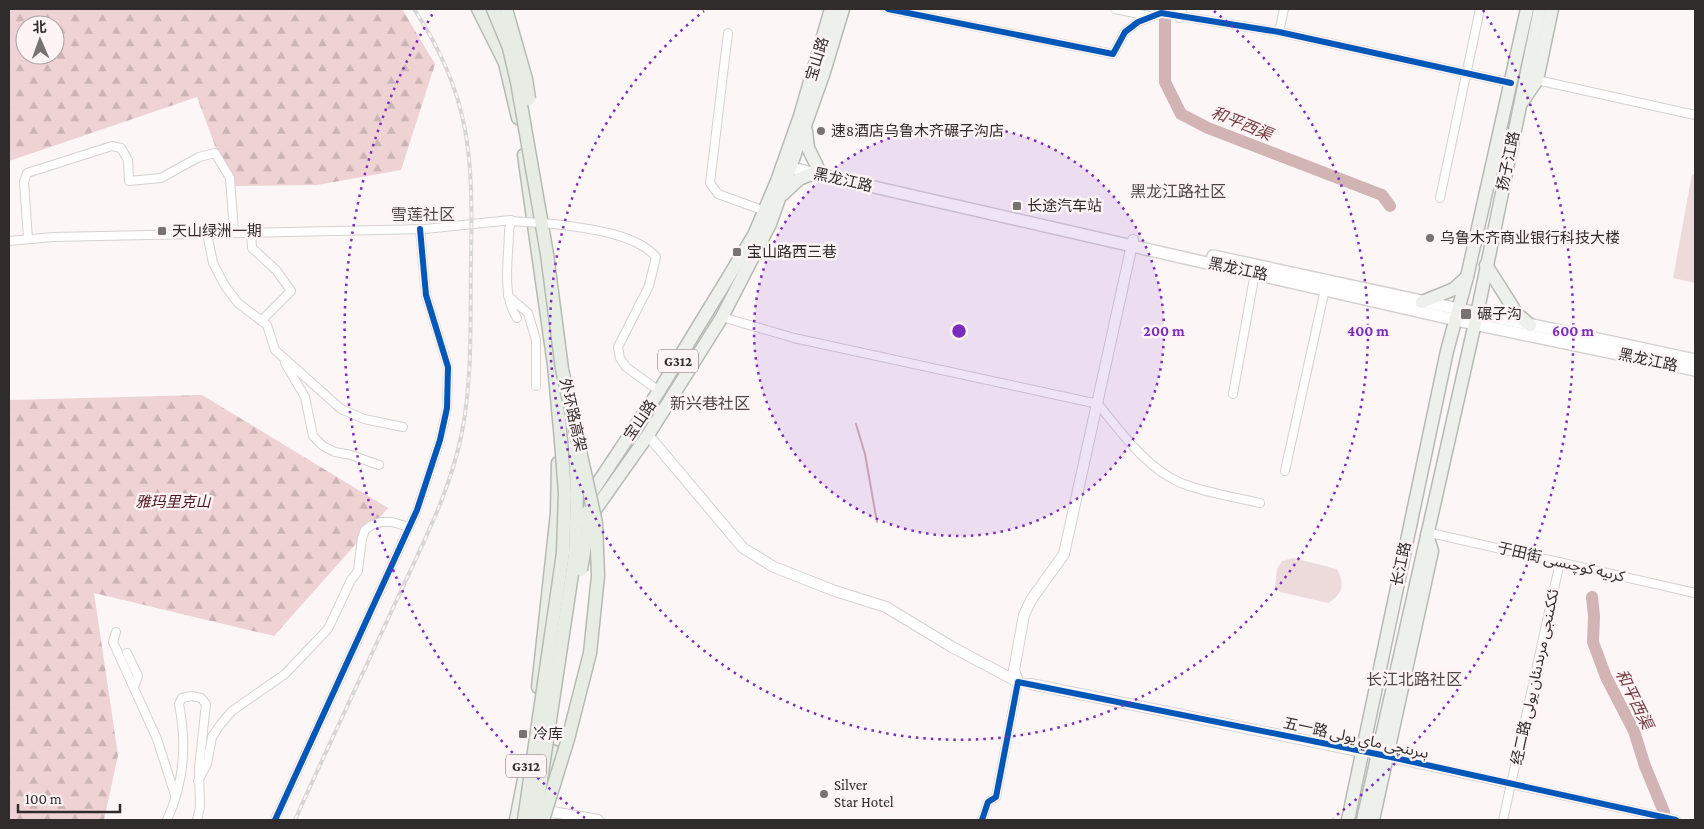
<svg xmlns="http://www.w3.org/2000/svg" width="1704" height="829" font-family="'Crimson Pro','Noto Sans Arabic','Noto Sans SC',serif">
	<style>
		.forest { fill: url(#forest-firs); fill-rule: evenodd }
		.pitch { fill: #eddbdc }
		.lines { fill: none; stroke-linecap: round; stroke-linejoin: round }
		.stream { stroke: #d3b4b5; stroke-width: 2 }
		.river { stroke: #d3b4b5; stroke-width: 12 }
		.minor-casing { stroke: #d5d1d1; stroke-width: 10 }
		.tertiary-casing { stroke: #d5d1d1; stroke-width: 12 }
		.secondary-casing { stroke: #d5d1d1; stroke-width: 14 }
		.primary-casing { stroke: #b6bbb2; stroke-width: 15 }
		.trunk-casing { stroke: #b6bbb2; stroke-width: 15 }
		.minor { stroke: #fffefe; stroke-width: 8 }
		.tertiary { stroke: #fffefe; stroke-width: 10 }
		.secondary { stroke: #fffefe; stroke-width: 11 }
		.primary { stroke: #edf0eb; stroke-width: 12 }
		.trunk { stroke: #e7ece4; stroke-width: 12 }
		.rail-casing { stroke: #d7d5d5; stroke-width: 4 }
		.rail { stroke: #fef4f5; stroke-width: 2; stroke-dasharray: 5.5; stroke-linecap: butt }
		.minor-bridge-casing { stroke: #d5d1d1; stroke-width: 10; stroke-linecap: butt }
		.trunk-bridge-casing { stroke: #b6bbb2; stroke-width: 15; stroke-linecap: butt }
		.minor-bridge { stroke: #fffefe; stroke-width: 8 }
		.trunk-bridge { stroke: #e7ece4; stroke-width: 12 }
		.cycleway-casing { stroke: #fef4f5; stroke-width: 9 }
		.cycleway { stroke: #0057b8; stroke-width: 6 }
		.ring { fill: none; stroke: #7b2cbf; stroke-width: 2.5; stroke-dasharray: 2.5 5 }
		.poi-dot { fill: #777373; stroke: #fef4f5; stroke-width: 2 }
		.labels { text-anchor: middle; stroke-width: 5; stroke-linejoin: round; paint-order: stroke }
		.shield { fill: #fef4f5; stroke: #6e6868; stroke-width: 1 }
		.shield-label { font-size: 14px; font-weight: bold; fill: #302c2c }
		.street-label { font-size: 15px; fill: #302c2c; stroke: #fef4f5 }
		.poi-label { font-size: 15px; fill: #302c2c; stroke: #fef4f5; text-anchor: start }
		.park-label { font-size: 15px; font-style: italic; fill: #4d171e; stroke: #fef4f5 }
		.water-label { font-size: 16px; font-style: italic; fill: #753b40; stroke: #fef4f5 }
		.neighbourhood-label { font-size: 16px; fill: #4f4747; stroke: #fef4f5 }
		.centre { fill: #7b2cbf; stroke: #fef4f5; stroke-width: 2.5 }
		.ring-label { font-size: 15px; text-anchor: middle; font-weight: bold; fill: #7b2cbf; stroke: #fef4f5; stroke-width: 5; stroke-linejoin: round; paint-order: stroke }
	</style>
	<defs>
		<pattern id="forest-firs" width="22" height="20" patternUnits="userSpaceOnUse" patternTransform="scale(1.25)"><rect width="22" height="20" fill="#eed2d4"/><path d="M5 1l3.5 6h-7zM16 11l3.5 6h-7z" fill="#ccb4b6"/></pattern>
	</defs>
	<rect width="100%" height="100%" fill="#fcf6f7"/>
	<g class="forest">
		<path d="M9,9H402L435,64L401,170L317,185L230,186L197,97L9,161ZM25,25H55V55H25Z"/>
		<polygon points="202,395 388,508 274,636 94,593 118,755 104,820 9,820 9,400"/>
	</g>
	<g class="pitch">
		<polygon points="1692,174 1695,175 1695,283 1673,278"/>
		<path d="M1293,558L1337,569C1345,584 1343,594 1328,603L1280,592L1275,587L1277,569L1282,561Z"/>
	</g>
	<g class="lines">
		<polyline class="stream" points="856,424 865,454 877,522"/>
		<g class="river">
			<polyline points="1165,9 1165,82 1181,114 1208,128 1382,195 1390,206"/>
			<polyline points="1592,597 1594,616 1593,642 1606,677 1634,731 1645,766 1664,812"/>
		</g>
		<g class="minor-casing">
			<g id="minor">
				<polyline points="888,9 1113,54 1125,32 1138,22 1161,13 1279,32 1511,83"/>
				<polyline points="1115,9 1149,16"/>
				<polyline points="1279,32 1284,9"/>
				<polyline points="728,33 710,183 718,194 765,211"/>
				<polyline points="1537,80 1695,115"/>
				<polyline points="1440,198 1480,9"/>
				<path d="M554,224C584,228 636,233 656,257L649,286L618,347L620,358L626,367L659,391"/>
				<polyline points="251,232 252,248 276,270 291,291 261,321"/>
				<polyline points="207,233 213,263 225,286 238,303 267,325 275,350 341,409 364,419 403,427"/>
				<polyline points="28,239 24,182 27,173 112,146 121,148 128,160 129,181 161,178 199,157 215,153 230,178 234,232"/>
				<polyline points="9,241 53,237 425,229 511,220"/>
				<polyline points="508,296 528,313 536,340 536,386"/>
				<path d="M722,317L794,338L1098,404C1121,432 1146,468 1181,483C1206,493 1235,497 1260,503"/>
				<path d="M517,318C501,294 509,258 509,230L511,221L525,222"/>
				<polyline points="285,363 305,397 313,436 323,446 335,452 351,455 379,465"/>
				<polyline points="1233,394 1255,273"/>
				<polyline points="1285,471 1325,289"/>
				<polyline points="1426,532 1695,593"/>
				<polyline points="116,632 113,642 157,739 175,795"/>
				<polyline points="127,653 138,676 134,687"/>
				<polyline points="1363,752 1676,820"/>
				<polyline points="198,781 207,764 212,737 220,725 232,711 285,674 328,629 351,580 358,571 362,538 365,530 372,525 381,522 392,522 409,527"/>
				<path d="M167,820C184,783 187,744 179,704L182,698L192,696L201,698L206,704L199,768L200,807L197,820"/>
				<polyline points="275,820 417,510 440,440 447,408 448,367 426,295 420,229"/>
				<polyline points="982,820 988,802 996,797 1018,682 1031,684"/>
				<polyline points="1503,820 1560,562"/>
			</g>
		</g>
		<g class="tertiary-casing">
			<g id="tertiary">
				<polyline points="1180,17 1181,9"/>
				<polyline points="648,435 743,548 774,567 835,591 886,607 952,647 1018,682"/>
				<polyline points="1018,682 1014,670 1024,615 1031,600 1064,554 1133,240"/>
				<polyline points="1031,684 1363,752"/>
				<polyline points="541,810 598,820"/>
			</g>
		</g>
		<g class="secondary-casing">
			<g id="secondary">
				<polyline points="782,166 1474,324 1695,370"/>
				<polyline points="1213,256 1695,360"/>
			</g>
		</g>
		<g class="primary-casing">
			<g id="primary">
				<polyline points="1522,102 1537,80 1552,9"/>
				<polyline points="806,131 808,148 817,166"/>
				<polyline points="783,194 799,179 814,173"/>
				<polyline points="1486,265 1517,314 1530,325"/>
				<polyline points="1422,302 1454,289 1467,277"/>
				<polyline points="590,517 648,435 722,317 770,224 823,75 843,9"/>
				<polyline points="574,519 659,391 754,235 777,181 800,116 831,9"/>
				<polyline points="516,820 527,764"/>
				<polyline points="1348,820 1447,351 1467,277 1527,9"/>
				<polyline points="1363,820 1477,314 1540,9"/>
				<polyline points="1373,820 1432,551 1427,535"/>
			</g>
		</g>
		<g class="trunk-casing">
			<g id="trunk">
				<polyline points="478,9 505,63 518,118"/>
				<polyline points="524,155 554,365 561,441"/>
				<polyline points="538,687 557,513 558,463"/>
				<polyline points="546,783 553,751"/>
			</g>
		</g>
		<use href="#minor" class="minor"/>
		<use href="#tertiary" class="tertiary"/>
		<use href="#secondary" class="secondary"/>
		<use href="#primary" class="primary"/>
		<use href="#trunk" class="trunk"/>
		<g class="rail-casing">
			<path id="rail" d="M295,820C329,744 365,669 400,593C424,541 451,489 462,432C473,375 470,314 471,256C473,157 471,95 414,9"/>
		</g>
		<use href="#rail" class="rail"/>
		<g class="minor-bridge-casing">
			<polyline id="minor-bridge" points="525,222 554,224"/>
		</g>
		<g class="trunk-bridge-casing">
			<g id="trunk-bridge">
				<polyline points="493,9 509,48 517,82 547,254 562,369 596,523 598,576 590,653 568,739 543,820"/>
				<polyline points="506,9 526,79 529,99"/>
				<polyline points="581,570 588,527 586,513"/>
				<polyline points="524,820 563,553 565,493 561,441"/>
				<polyline points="535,820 575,554 577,493 575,451"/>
			</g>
		</g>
		<use href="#minor-bridge" class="minor-bridge"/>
		<use href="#trunk-bridge" class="trunk-bridge"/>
		<g class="cycleway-casing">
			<g id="cycleway">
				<polyline points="888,9 1113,54 1125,32 1138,22 1161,13 1279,32 1511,83"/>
				<polyline points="275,820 417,510 440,440 447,408 448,367 426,295 420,229"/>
				<polyline points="982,820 988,802 996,797 1018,682 1377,754 1676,820"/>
			</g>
		</g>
		<use href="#cycleway" class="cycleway"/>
	</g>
	<circle cx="959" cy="331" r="205" fill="#7b2cbf" fill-opacity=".12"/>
	<g class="ring">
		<circle cx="959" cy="331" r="205"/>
		<path d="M1214 11A409 409 0 1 1 704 11"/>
		<path d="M585 818A614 614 0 0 1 435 10M1483 10A614 614 0 0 1 1333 818"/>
	</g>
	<g class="poi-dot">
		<circle cx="821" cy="131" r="5"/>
		<rect x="1012" y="201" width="10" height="10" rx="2.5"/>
		<rect x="157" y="226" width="10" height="10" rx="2.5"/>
		<circle cx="1430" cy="238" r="5"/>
		<rect x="732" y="247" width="10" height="10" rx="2.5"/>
		<rect x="1460" y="308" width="12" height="12" rx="2.5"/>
		<rect x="518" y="729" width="10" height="10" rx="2.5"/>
		<circle cx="824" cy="794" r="5"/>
	</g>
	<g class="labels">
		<g class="shield">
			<rect x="658" y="349.5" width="40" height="23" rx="4"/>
			<rect x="506" y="754.5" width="40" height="23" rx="4"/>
		</g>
		<g class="shield-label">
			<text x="678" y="366">G312</text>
			<text x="526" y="771">G312</text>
		</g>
		<g class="street-label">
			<text transform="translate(817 59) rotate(-73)" y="5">宝山路</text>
			<text transform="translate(1508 161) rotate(-78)" y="5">扬子江路</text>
			<text transform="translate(843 180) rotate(13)" y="5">黑龙江路</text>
			<text transform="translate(1238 269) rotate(12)" y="5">黑龙江路</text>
			<text transform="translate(1648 360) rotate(12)" y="5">黑龙江路</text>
			<text transform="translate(573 415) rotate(77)" y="5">外环路高架</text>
			<text transform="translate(640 420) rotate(-56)" y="5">宝山路</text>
			<text transform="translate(1561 562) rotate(13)" y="5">于田街 كرىيە كوچىسى</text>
			<text transform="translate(1401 564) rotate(-78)" y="5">长江路</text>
			<text transform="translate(1535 677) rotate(-78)" y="5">经二路 ئككىنجى مرىدىئان يولى</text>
			<text transform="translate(1356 738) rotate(12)" y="5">五一路 بىرىنچى ماي يولى</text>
		</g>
		<g class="poi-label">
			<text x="831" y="136">速8酒店乌鲁木齐碾子沟店</text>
			<text x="1027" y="211">长途汽车站</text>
			<text x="172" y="236">天山绿洲一期</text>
			<text x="1440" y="243">乌鲁木齐商业银行科技大楼</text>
			<text x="747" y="257">宝山路西三巷</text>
			<text x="1477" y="319">碾子沟</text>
			<text x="533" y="739">冷库</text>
			<text x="834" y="790">Silver<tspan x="834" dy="17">Star Hotel</tspan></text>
		</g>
		<g class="park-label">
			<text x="173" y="507">雅玛里克山</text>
		</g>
		<g class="water-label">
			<text transform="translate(1242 123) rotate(22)" y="6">和平西渠</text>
			<text transform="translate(1635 699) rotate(64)" y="6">和平西渠</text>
		</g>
		<g class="neighbourhood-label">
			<text x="1178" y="197">黑龙江路社区</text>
			<text x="423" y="220">雪莲社区</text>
			<text x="710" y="409">新兴巷社区</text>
			<text x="1414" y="685">长江北路社区</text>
		</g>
	</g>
	<circle cx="959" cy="331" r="8" class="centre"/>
	<g class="ring-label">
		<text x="1164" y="336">200 m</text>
		<text x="1368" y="336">400 m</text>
		<text x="1573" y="336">600 m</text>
	</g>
	<rect width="1704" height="829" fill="none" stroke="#302c2c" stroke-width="20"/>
	<g transform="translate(40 40) rotate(358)"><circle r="24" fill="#fef4f5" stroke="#aca4a5"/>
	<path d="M0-4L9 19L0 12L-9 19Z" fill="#777373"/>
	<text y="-8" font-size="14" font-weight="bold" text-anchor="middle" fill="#302c2c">北</text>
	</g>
	<path d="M18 804v8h102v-8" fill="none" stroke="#302c2c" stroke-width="2.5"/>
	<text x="25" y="804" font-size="15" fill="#302c2c" stroke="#fef4f5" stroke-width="4" paint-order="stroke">100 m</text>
</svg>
